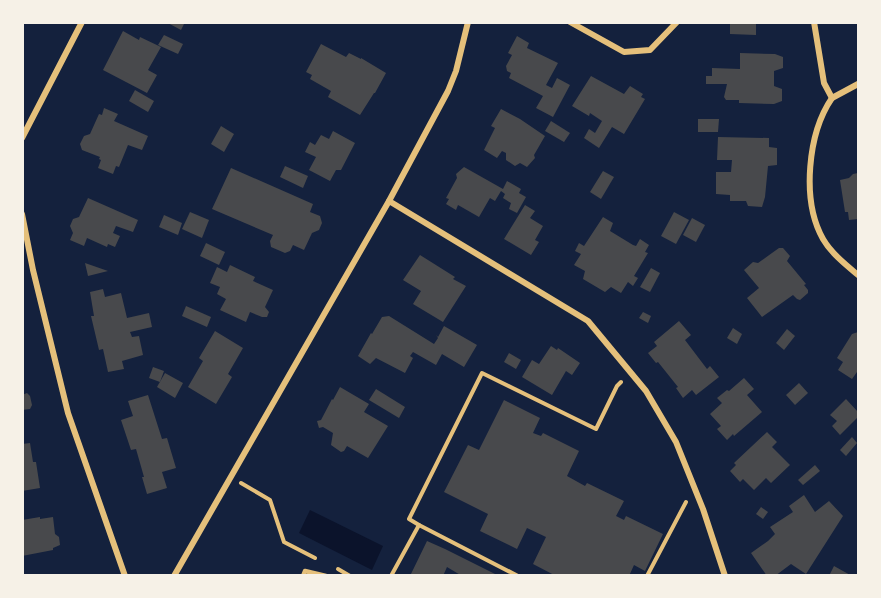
<svg xmlns="http://www.w3.org/2000/svg" width="881" height="598" font-family="'Crimson Pro',serif">
	<style>
		.water { fill: #0b132b }
		.building { fill: #48494c }
		.lines { fill: none; stroke-linecap: round; stroke-linejoin: round }
		.path { stroke: #e5c07b; stroke-width: 4 }
		.service { stroke: #e5c07b; stroke-width: 4.5 }
		.minor { stroke: #e5c07b; stroke-width: 6 }
	</style>
	<rect width="100%" height="100%" fill="#14213d"/>
	<polygon class="water" points="310,510 383,546 372,570 299,533"/>
	<g class="building">
		<polygon points="166,22 185,22 181,30"/>
		<polygon points="730,22 756,22 756,35 730,34"/>
		<polygon points="123,31 139,40 140,37 161,47 148,70 157,75 147,93 103,70"/>
		<polygon points="164,35 183,44 178,54 158,45"/>
		<polygon points="517,36 529,43 527,48 558,63 546,85 552,88 557,78 570,85 553,117 536,108 543,96 509,78 511,73 507,71 506,66 512,55 508,53"/>
		<polygon points="321,44 346,57 349,53 361,59 361,58 386,73 375,93 374,93 360,115 328,97 331,91 310,79 312,75 306,72"/>
		<polygon points="740,53 775,54 783,57 783,68 774,71 774,86 782,89 782,101 774,104 739,103 739,100 726,100 724,97 727,84 706,84 706,76 712,76 712,68 740,69"/>
		<polygon points="591,76 624,94 630,86 643,94 641,97 645,99 624,134 612,127 599,148 584,138 589,129 595,133 602,121 590,113 589,116 572,106"/>
		<polygon points="135,90 154,101 148,112 129,101"/>
		<polygon points="104,108 118,114 114,121 148,136 142,150 128,145 119,167 116,166 113,174 98,168 101,160 99,159 100,157 82,150 80,144 84,136 90,134 99,114 102,115"/>
		<polygon points="501,109 520,119 545,136 534,155 535,158 527,167 520,163 515,166 506,160 506,153 502,151 497,158 484,150 495,128 491,126"/>
		<polygon points="698,119 719,119 718,132 698,132"/>
		<polygon points="551,121 570,133 564,142 545,131"/>
		<polygon points="221,126 234,134 224,152 211,144"/>
		<polygon points="333,131 355,143 341,170 336,170 330,181 309,170 316,157 305,152 310,142 315,145 321,135 329,139"/>
		<polygon points="718,137 769,138 769,147 777,148 777,165 768,166 765,197 762,207 748,206 746,201 730,201 730,195 716,194 716,172 731,172 732,160 717,160"/>
		<polygon points="285,166 308,176 303,188 280,177"/>
		<polygon points="464,167 503,189 507,181 521,189 519,193 526,197 517,213 509,209 511,203 503,198 505,194 501,191 495,201 490,198 479,217 458,205 456,210 446,204 449,199 446,198 457,178 456,174"/>
		<polygon points="231,168 313,204 310,212 320,216 322,223 319,230 312,233 304,250 293,245 290,251 285,253 271,247 270,241 273,235 212,209"/>
		<polygon points="603,171 614,177 601,199 590,192"/>
		<polygon points="858,173 858,219 849,220 848,212 845,212 840,180 849,178 853,174"/>
		<polygon points="88,198 138,220 133,232 116,226 113,233 120,236 115,247 108,244 107,247 87,238 84,246 70,240 73,233 70,226 73,219 79,217"/>
		<polygon points="525,205 535,211 530,218 543,226 535,240 539,242 531,255 504,239"/>
		<polygon points="190,212 209,220 202,238 182,229"/>
		<polygon points="674,212 689,220 676,244 661,236"/>
		<polygon points="164,215 182,223 178,235 159,227"/>
		<polygon points="603,217 613,223 610,231 633,245 636,246 640,239 649,245 645,252 648,253 634,276 638,278 633,286 628,282 621,293 611,287 605,292 583,279 585,271 574,265 581,254 575,251 579,243 584,246"/>
		<polygon points="692,218 705,225 696,242 683,235"/>
		<polygon points="206,243 225,252 219,265 200,256"/>
		<polygon points="779,248 783,248 790,256 787,261 806,284 804,285 808,290 808,293 800,300 797,299 793,295 762,317 747,298 759,288 744,270 753,262 758,263"/>
		<polygon points="420,255 455,277 453,279 466,286 443,322 413,304 421,291 403,280"/>
		<polygon points="85,263 108,271 88,276"/>
		<polygon points="230,265 255,277 253,281 273,290 265,307 269,312 267,317 262,317 250,312 246,322 220,310 226,299 217,294 220,287 210,283 217,267 227,272"/>
		<polygon points="651,268 660,273 650,292 640,287"/>
		<polygon points="103,289 105,297 121,293 127,318 149,313 152,327 130,332 132,337 139,336 143,355 122,361 124,369 108,372 103,349 99,350 91,316 94,316 90,292"/>
		<polygon points="186,306 211,317 207,327 182,316"/>
		<polygon points="643,312 651,316 648,323 639,318"/>
		<polygon points="389,316 434,344 438,338 436,335 438,337 444,326 477,345 464,367 442,354 436,365 413,352 410,356 413,358 405,373 376,358 370,364 358,356 371,333 372,334 382,317"/>
		<polygon points="679,321 691,335 685,340 707,369 710,366 719,377 696,395 692,390 683,398 676,388 678,387 658,362 656,363 648,353 657,346 654,342"/>
		<polygon points="733,328 742,334 737,344 727,338"/>
		<polygon points="787,329 795,336 784,350 776,343"/>
		<polygon points="215,331 243,348 228,374 232,377 216,404 188,387 203,361 199,358"/>
		<polygon points="858,332 858,373 857,372 852,379 838,370 843,362 837,358 852,334"/>
		<polygon points="551,346 557,350 558,348 580,363 572,375 566,371 552,395 522,377 532,360 539,364"/>
		<polygon points="509,353 521,360 516,369 504,362"/>
		<polygon points="153,367 164,371 160,382 149,378"/>
		<polygon points="165,373 183,383 175,398 157,387"/>
		<polygon points="744,378 754,389 747,395 762,412 734,436 733,434 727,440 717,429 721,426 710,414 722,403 717,398 727,390 729,391"/>
		<polygon points="799,383 808,393 795,405 786,395"/>
		<polygon points="340,387 369,404 364,412 388,426 368,458 347,446 344,451 341,452 331,445 333,433 323,427 319,428 317,421 321,420 332,399 333,400"/>
		<polygon points="376,389 405,407 399,418 369,400"/>
		<polygon points="27,393 30,396 32,405 30,409 22,410 22,395"/>
		<polygon points="148,395 162,439 167,438 176,468 162,472 167,488 147,494 142,477 144,477 136,449 131,450 121,420 133,416 128,401"/>
		<polygon points="846,399 858,412 858,417 840,435 832,426 837,421 830,415"/>
		<polygon points="504,400 540,418 533,433 541,436 543,433 579,451 567,476 585,486 587,483 624,501 616,516 624,520 626,516 663,534 645,571 634,565 629,576 556,576 533,564 546,537 527,528 517,549 480,531 488,514 444,492 468,445 479,450"/>
		<polygon points="767,432 777,442 772,447 790,465 771,483 766,478 754,490 743,479 740,482 730,471 736,465 734,463"/>
		<polygon points="852,437 857,443 846,456 840,450"/>
		<polygon points="30,443 33,462 36,462 40,488 22,491 22,444"/>
		<polygon points="815,465 820,471 803,485 798,480"/>
		<polygon points="804,495 815,512 829,501 843,516 806,574 791,564 775,576 767,576 751,553 768,541 775,534 770,527 793,512 789,506"/>
		<polygon points="761,507 768,512 763,519 756,514"/>
		<polygon points="40,517 40,519 53,517 55,534 59,537 60,545 53,548 53,550 22,556 22,520"/>
		<polygon points="427,541 445,549 499,576 462,576 447,567 443,576 410,576"/>
		<polygon points="834,566 852,576 829,576"/>
	</g>
	<g class="lines">
		<g class="path">
			<polyline points="241,483 270,500 284,542 315,558"/>
			<polyline points="419,525 409,519 482,373 596,429 617,386 621,382"/>
			<polyline points="338,569 350,576"/>
			<polyline points="391,576 419,525 518,576"/>
			<polyline points="647,576 686,502"/>
		</g>
		<polyline class="service" points="303,576 305,571 326,576"/>
		<g class="minor">
			<polyline points="570,22 624,52 650,50 677,22"/>
			<polyline points="814,22 824,83 832,98"/>
			<path d="M832,98C808,133 801,200 823,239C831,253 846,265 858,275"/>
			<polyline points="832,98 858,84"/>
			<polyline points="22,138 82,22"/>
			<polyline points="389,201 588,321 646,391 676,442 703,509 725,576"/>
			<polyline points="22,214 33,270 68,413 125,576"/>
			<polyline points="174,576 389,201 448,91 456,71 468,22"/>
		</g>
	</g>
	<rect width="881" height="598" fill="none" stroke="#f6f1e7" stroke-width="48"/>
</svg>
